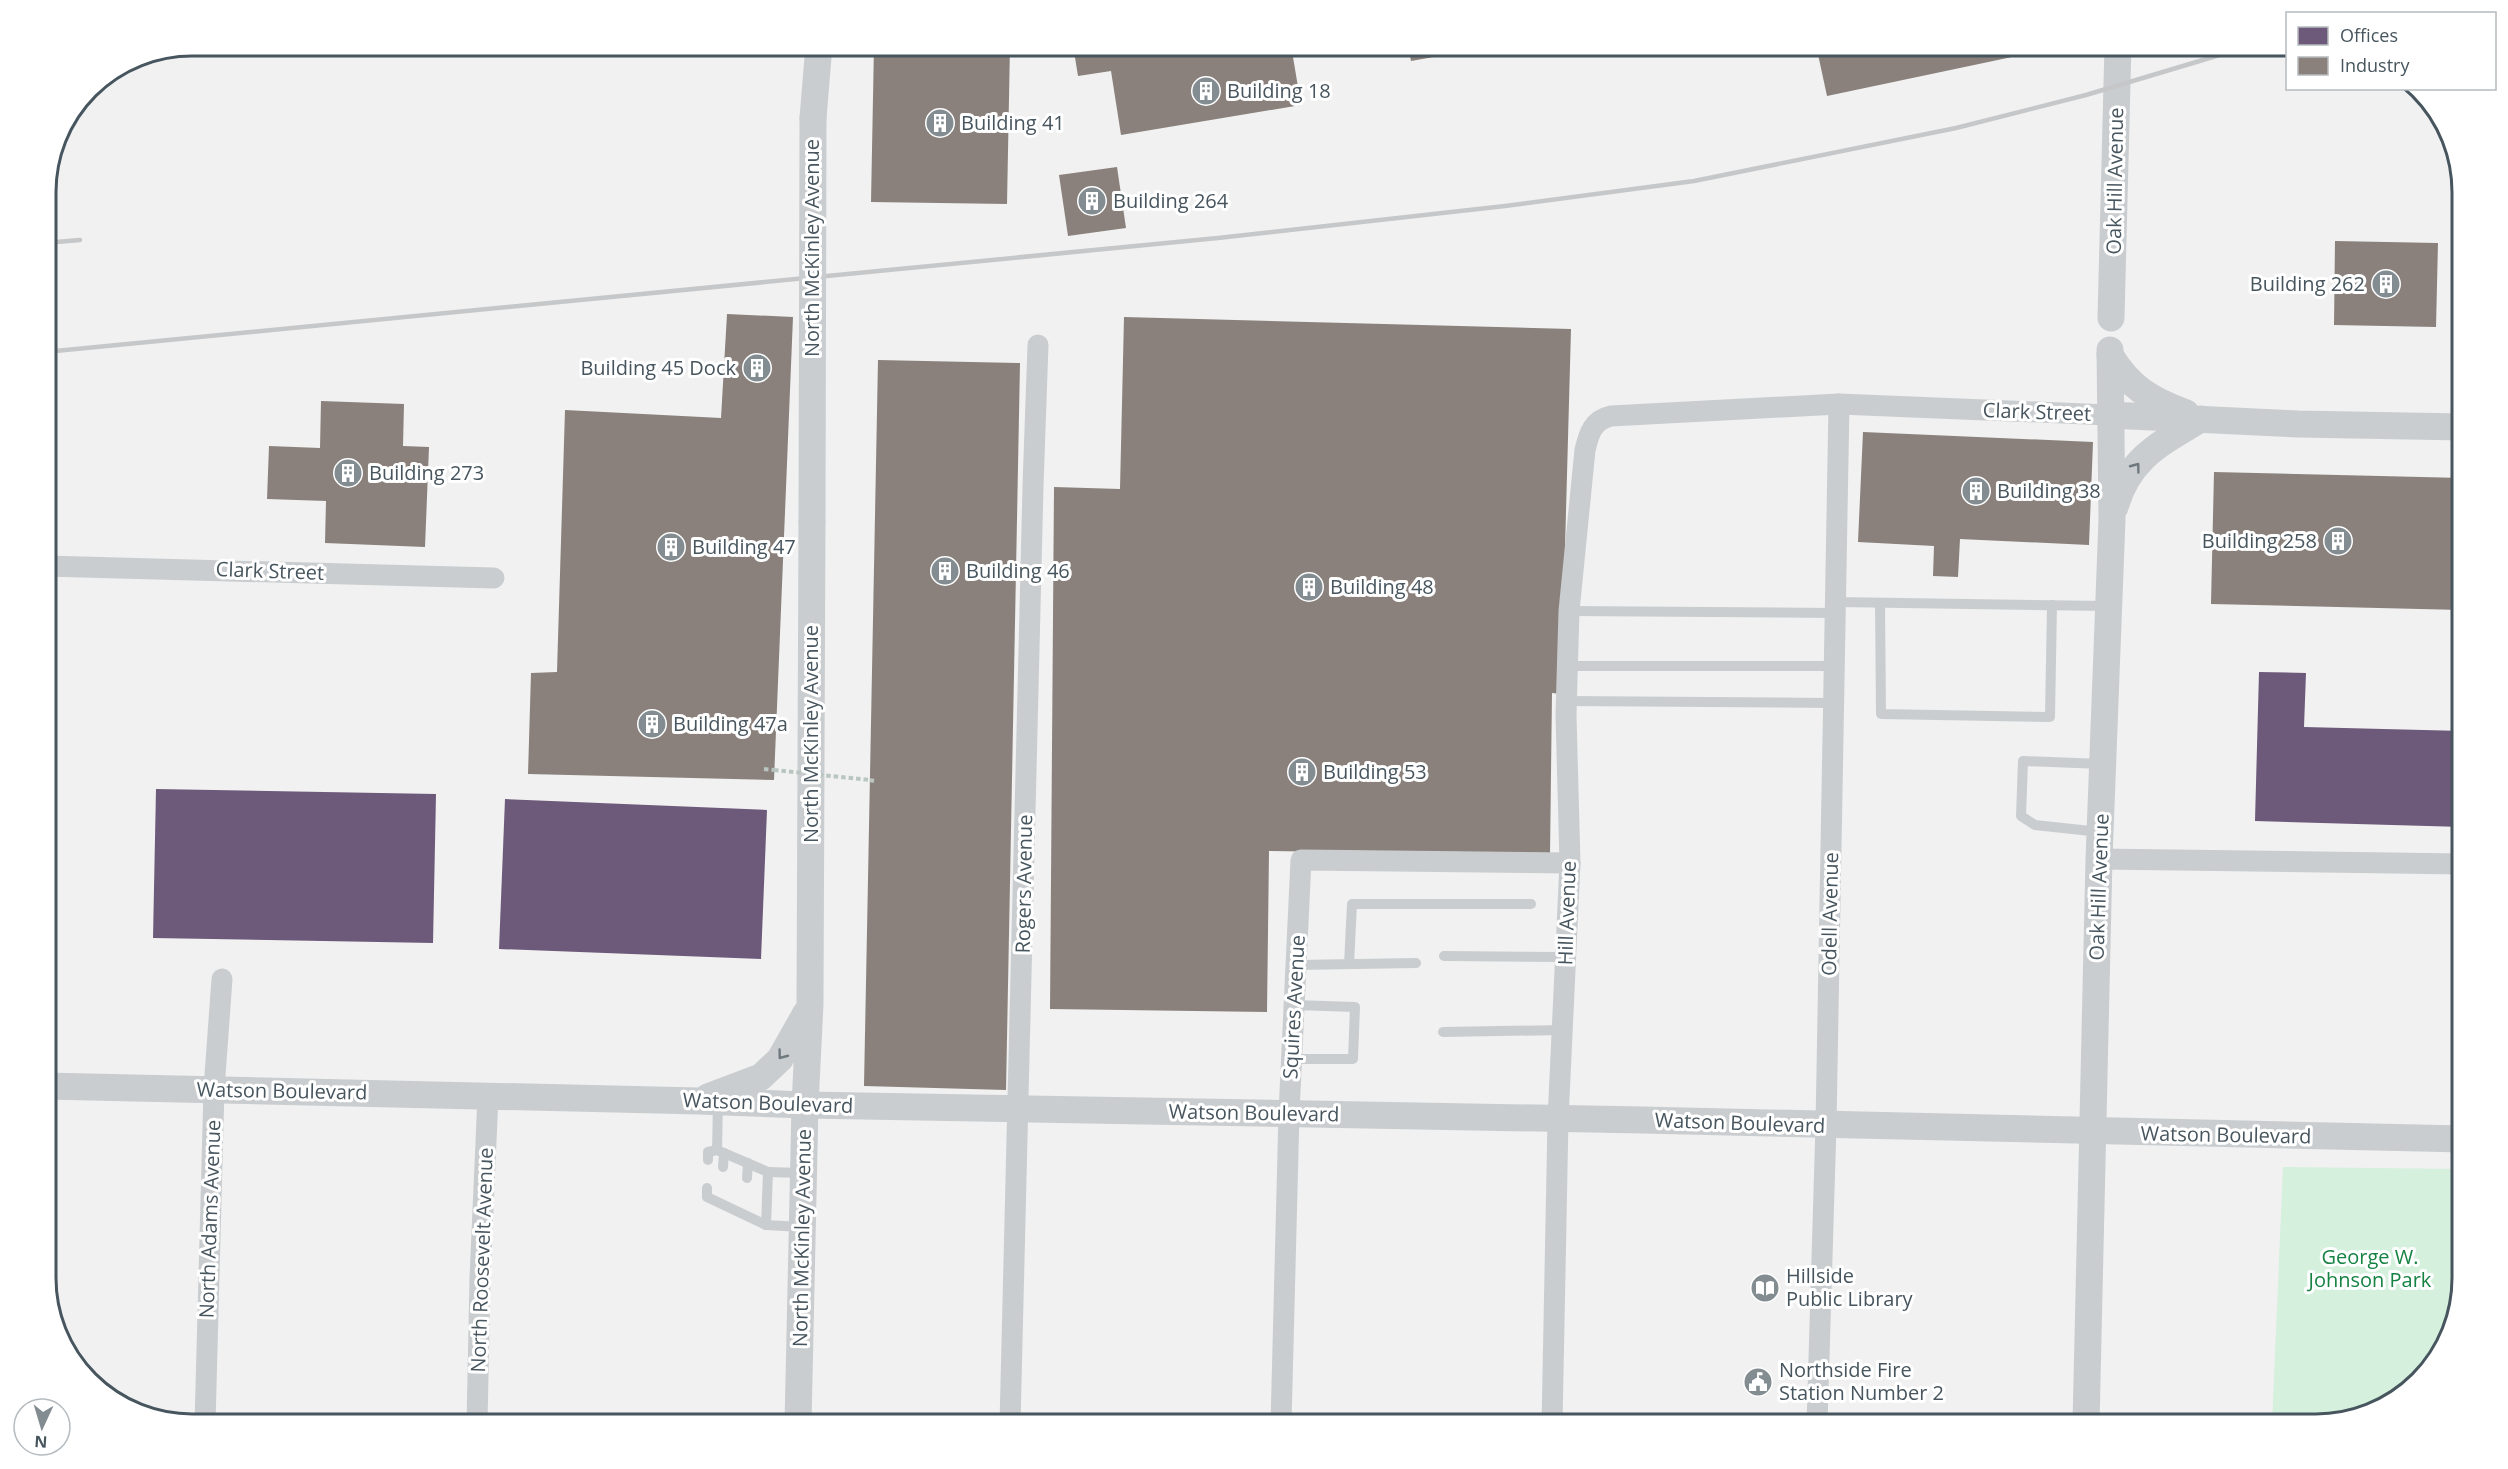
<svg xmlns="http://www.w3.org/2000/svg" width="2508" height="1469" font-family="'Open Sans',sans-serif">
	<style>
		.green { fill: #d5f0dd }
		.offices { fill: #6d597a }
		.industry { fill: #8a817c }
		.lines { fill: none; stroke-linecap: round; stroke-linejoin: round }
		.path { stroke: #b8c5c0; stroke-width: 4; stroke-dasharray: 4.5 3; stroke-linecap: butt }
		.service { stroke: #cacdcf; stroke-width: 10 }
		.minor { stroke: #cacdcf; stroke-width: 21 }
		.tertiary { stroke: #cacdcf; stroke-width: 27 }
		.rail { stroke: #c6c7c9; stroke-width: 4.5 }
		.path-bridge { stroke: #b8c5c0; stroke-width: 4; stroke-dasharray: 4.5 3; stroke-linecap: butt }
		.tertiary-bridge { stroke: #cacdcf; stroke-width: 27 }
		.oneway { stroke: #6e7980 }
		.labels { text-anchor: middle; stroke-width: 6; stroke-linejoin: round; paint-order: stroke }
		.poi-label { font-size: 20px; fill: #47555e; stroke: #fff; text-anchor: start }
		.street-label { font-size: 20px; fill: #47555e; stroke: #fff }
		.park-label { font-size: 20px; fill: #168243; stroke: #fff }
		.rim { fill: none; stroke: #47555e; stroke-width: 3 }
	</style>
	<rect width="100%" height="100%" fill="#f1f1f1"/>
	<polygon class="green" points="2283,1167 2463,1169 2463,1278 2443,1351 2390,1405 2317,1424 2272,1424"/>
	<g class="offices">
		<polygon points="2259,672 2306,673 2304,727 2463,731 2463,827 2255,821"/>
		<polygon points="156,789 436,794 433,943 153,938"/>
		<polygon points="505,799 767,810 761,959 499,949"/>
	</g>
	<g class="industry">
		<polygon points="874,45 1010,45 1007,204 871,202"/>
		<polygon points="1073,45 1291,45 1301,105 1121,135 1111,71 1078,76"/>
		<polygon points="1408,45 1496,45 1496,46 1411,61"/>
		<polygon points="1816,45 2009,45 2012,57 1827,96"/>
		<polygon points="1117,167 1126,228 1068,236 1059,175"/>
		<polygon points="2335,241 2438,243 2436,327 2334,325"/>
		<polygon points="727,314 793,317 774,780 528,774 531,673 557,672 565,410 721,418"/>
		<polygon points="1124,317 1571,329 1561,694 1552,693 1550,855 1269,851 1267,1012 1050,1009 1054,487 1120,489"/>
		<polygon points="878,360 1020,363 1006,1090 864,1086"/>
		<polygon points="321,401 404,404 403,446 429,447 425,547 325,543 326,501 267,499 269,446 320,448"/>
		<polygon points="1863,432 2093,442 2089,545 1960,539 1958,577 1933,576 1934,546 1858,542"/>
		<polygon points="2214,472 2463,478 2463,614 2461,610 2211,604"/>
	</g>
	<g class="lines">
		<g class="path">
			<polyline points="764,769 774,770"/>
			<polyline points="870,780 874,781"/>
		</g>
		<g class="service">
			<polyline points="1836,602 2108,606"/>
			<polyline points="1880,603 1881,714 2050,717 2052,605"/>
			<polyline points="1569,611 1835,613"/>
			<polyline points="1568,666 1835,666"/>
			<polyline points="1567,701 1834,703"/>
			<polyline points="2100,832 2035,825 2021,816 2023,761 2102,764"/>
			<polyline points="1444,956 1565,957"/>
			<polyline points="1349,964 1352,904 1531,904"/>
			<polyline points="1296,965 1416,963"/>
			<polyline points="1443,1032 1562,1030"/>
			<polyline points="1291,1059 1353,1059 1355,1007 1294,1005"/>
			<polyline points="717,1150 768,1172 766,1225"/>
			<polyline points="708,1160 708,1152 717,1150 718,1101"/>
			<polyline points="723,1167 724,1153"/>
			<polyline points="768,1172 803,1173"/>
			<polyline points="747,1178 748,1163"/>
			<polyline points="707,1188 707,1197 766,1225 802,1227"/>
		</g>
		<g class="minor">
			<polyline points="45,566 494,578"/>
			<polyline points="2099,859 2463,864"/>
			<polyline points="205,1424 214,1089 222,979"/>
			<polyline points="477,1424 480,1278 488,1096"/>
			<polyline points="1010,1424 1033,486 1038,345"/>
			<polyline points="1281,1424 1289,1113 1301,860 1570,863"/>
			<path d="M1552,1424L1558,1120L1570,863L1566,715L1569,611L1585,450C1589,433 1593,420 1611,416L1839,404L2109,415"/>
			<polyline points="1817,1424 1826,1125 1839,404"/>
		</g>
		<g class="tertiary">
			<polyline points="813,118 819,45"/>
			<polyline points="2111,318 2118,45"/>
			<path d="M2110,355C2130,388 2151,400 2186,413"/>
			<polyline points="2109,415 2298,424 2463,427"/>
			<path d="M2115,507C2129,458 2161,443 2201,419"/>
			<polyline points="45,1086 699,1101 805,1105 1643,1120 2463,1139"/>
			<polyline points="708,1097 761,1077 780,1059 806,1013"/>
			<polyline points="798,1424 805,1105 810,1004 812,522"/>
			<polyline points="2086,1424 2099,859 2112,519 2110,350"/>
		</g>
		<g class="rail">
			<polyline points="45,243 80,240"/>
			<polyline points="45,352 1218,238 1505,206 1694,181 1956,128 2086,95 2253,45"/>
		</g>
		<polyline class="path-bridge" points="774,770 870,780"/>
		<polyline class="tertiary-bridge" points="812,522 813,118"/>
	</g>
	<defs><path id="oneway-chevron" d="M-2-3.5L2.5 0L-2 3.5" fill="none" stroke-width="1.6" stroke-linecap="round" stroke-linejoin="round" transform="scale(1.5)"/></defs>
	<g class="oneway">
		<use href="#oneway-chevron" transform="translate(2136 467) rotate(-53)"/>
		<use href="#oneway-chevron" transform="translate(782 1055) rotate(127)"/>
	</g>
	<defs>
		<g id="building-disc" transform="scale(1.5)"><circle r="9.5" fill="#828c91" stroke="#fff"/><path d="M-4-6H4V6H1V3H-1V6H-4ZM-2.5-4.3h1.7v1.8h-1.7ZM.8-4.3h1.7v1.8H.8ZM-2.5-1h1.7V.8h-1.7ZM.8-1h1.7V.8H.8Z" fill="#fff"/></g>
		<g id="library-disc" transform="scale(1.5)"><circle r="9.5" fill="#828c91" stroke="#fff"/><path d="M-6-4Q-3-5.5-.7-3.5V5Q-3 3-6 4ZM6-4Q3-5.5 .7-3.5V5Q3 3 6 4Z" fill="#fff"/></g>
		<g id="civic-disc" transform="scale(1.5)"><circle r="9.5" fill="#828c91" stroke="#fff"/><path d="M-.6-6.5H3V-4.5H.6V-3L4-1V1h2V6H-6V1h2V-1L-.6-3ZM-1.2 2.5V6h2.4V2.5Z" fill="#fff"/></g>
	</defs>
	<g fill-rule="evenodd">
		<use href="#building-disc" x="1206" y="91"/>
		<use href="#building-disc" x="940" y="123"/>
		<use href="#building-disc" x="1092" y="201"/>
		<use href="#building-disc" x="2386" y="284"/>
		<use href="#building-disc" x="757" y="368"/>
		<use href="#building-disc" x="348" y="473"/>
		<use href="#building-disc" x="1976" y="491"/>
		<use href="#building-disc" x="2338" y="541"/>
		<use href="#building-disc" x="671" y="547"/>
		<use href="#building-disc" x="945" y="571"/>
		<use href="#building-disc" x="1309" y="587"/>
		<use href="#building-disc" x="652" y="724"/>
		<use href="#building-disc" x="1302" y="772"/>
		<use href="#library-disc" x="1765" y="1288"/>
		<use href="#civic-disc" x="1758" y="1382"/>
	</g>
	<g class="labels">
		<g class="poi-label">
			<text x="1227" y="98">Building 18</text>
			<text x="961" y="130">Building 41</text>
			<text x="1113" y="208">Building 264</text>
			<text x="2365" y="291" text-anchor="end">Building 262</text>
			<text x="736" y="375" text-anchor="end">Building 45 Dock</text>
			<text x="369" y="480">Building 273</text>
			<text x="1997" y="498">Building 38</text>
			<text x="2317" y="548" text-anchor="end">Building 258</text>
			<text x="692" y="554">Building 47</text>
			<text x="966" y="578">Building 46</text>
			<text x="1330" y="594">Building 48</text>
			<text x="673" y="731">Building 47a</text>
			<text x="1323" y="779">Building 53</text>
			<text x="1786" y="1283">Hillside<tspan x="1786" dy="23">Public Library</tspan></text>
			<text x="1779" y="1377">Northside Fire<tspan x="1779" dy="23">Station Number 2</tspan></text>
		</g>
		<g class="street-label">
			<text transform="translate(2115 181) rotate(-89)" y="7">Oak Hill Avenue</text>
			<text transform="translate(812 248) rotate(-90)" y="7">North McKinley Avenue</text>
			<text transform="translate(2037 412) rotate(2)" y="7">Clark Street</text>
			<text transform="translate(270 571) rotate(2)" y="7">Clark Street</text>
			<text transform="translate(811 734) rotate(-90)" y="7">North McKinley Avenue</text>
			<text transform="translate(1024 884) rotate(-89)" y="7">Rogers Avenue</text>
			<text transform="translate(2099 887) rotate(-88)" y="7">Oak Hill Avenue</text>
			<text transform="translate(1567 913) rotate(-88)" y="7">Hill Avenue</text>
			<text transform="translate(1830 914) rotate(-89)" y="7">Odell Avenue</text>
			<text transform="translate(1294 1007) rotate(-87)" y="7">Squires Avenue</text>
			<text transform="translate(282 1091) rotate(1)" y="7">Watson Boulevard</text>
			<text transform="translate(768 1103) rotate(2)" y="7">Watson Boulevard</text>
			<text transform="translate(1254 1113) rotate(1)" y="7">Watson Boulevard</text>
			<text transform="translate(1740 1123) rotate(2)" y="7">Watson Boulevard</text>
			<text transform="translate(2226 1135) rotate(1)" y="7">Watson Boulevard</text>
			<text transform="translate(210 1219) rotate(-88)" y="7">North Adams Avenue</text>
			<text transform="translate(802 1238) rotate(-89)" y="7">North McKinley Avenue</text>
			<text transform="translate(482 1260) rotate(-88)" y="7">North Roosevelt Avenue</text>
		</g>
		<g class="park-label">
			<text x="2370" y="1264">George W.<tspan x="2370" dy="23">Johnson Park</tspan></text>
		</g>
	</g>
	<path d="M0 0H2508V1469H0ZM192 56H2316A136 136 0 0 1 2452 192V1278A136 136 0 0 1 2316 1414H192A136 136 0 0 1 56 1278V192A136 136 0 0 1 192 56Z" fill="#fff" fill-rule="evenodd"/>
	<path class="rim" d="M192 56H2316A136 136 0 0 1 2452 192V1278A136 136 0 0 1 2316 1414H192A136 136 0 0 1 56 1278V192A136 136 0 0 1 192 56Z"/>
	<rect x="2286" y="12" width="210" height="78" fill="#ffffff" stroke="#b5bbbf" stroke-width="1.5"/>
	<rect x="2298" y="27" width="30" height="18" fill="#6d597a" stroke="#b5bbbf" stroke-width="1.5"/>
	<text x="2340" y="42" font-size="18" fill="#47555e">Offices</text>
	<rect x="2298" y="57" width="30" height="18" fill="#8a817c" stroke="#b5bbbf" stroke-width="1.5"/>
	<text x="2340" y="72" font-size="18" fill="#47555e">Industry</text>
	<g transform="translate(42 1427) rotate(184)"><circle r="28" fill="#ffffff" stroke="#b5bbbf" stroke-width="1.5"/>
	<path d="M0-4.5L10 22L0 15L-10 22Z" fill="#828c91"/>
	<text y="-9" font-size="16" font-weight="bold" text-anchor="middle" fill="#47555e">N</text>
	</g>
</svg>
